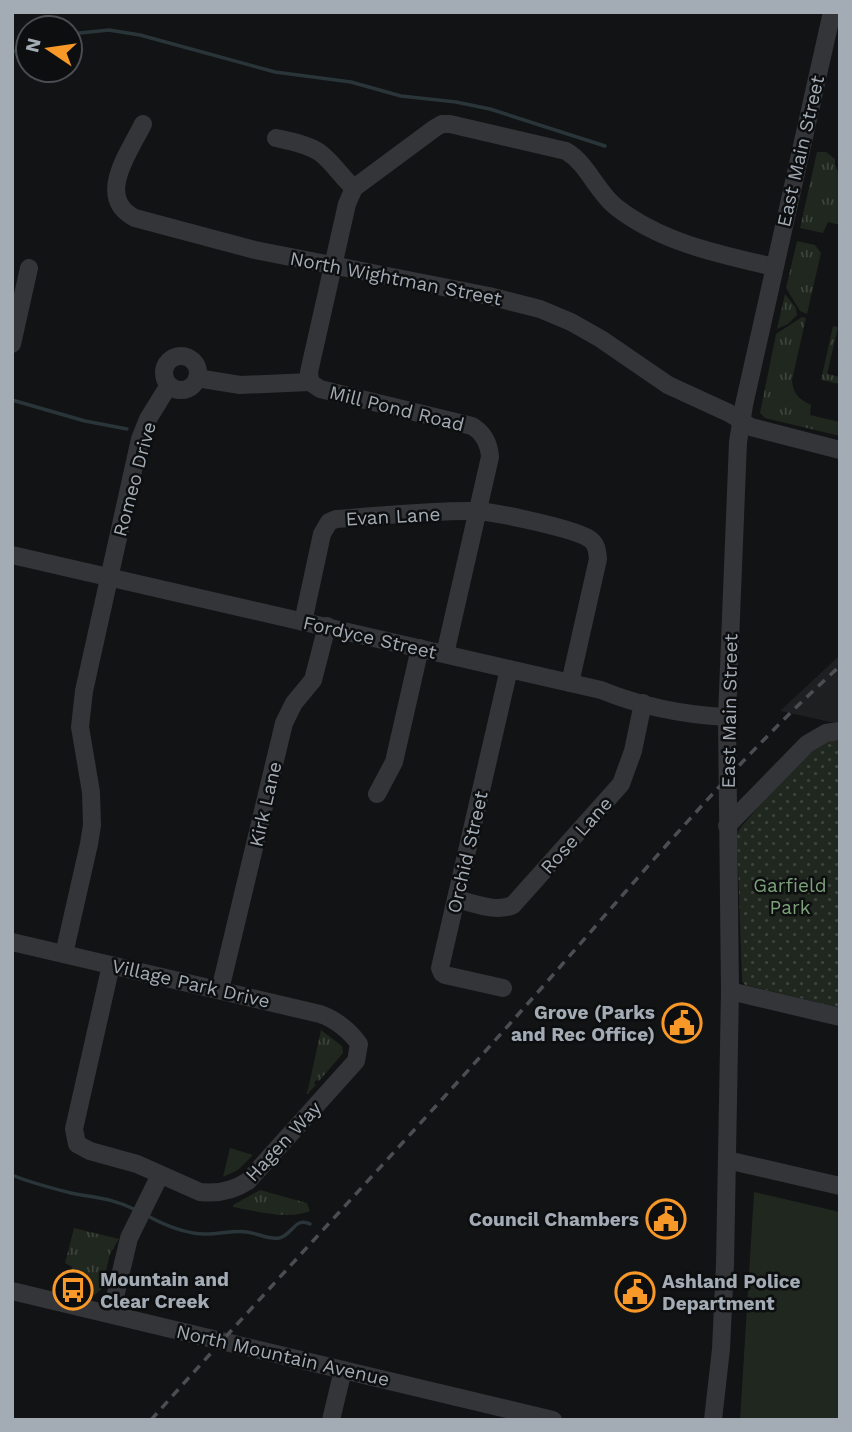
<svg xmlns="http://www.w3.org/2000/svg" width="852" height="1432" font-family="'Work Sans',sans-serif">
	<style>
		.built { fill: #1e1f21 }
		.grass { fill: url(#grass-tufts) }
		.park { fill: url(#park-dots) }
		.pitch { fill: #1f271f }
		.lines { fill: none; stroke-linecap: round; stroke-linejoin: round }
		.stream { stroke: #2a353a; stroke-width: 3.5 }
		.minor { stroke: #333539; stroke-width: 18 }
		.rail { stroke: #4a4d52; stroke-width: 3.5; stroke-dasharray: 9 7; stroke-linecap: butt }
		.labels { text-anchor: middle; stroke-width: 5; stroke-linejoin: round; paint-order: stroke }
		.street-label { font-size: 19px; fill: #a3abb5; stroke: #0d0e0f }
		.park-label { font-size: 19px; fill: #7ca17a; stroke: #0d0e0f }
		.poi-label { font-size: 19px; font-weight: bold; fill: #a3abb5; stroke: #0d0e0f; text-anchor: end }
	</style>
	<defs>
		<pattern id="grass-tufts" width="24" height="20" patternUnits="userSpaceOnUse" patternTransform="scale(1.75)"><rect width="24" height="20" fill="#1f271f"/><path d="M3 7l-1-3M5 7V3M7 7l1-3M15 17l-1-3M17 17v-4M19 17l1-3" fill="none" stroke="#3c443d"/></pattern>
		<pattern id="park-dots" width="8" height="8" patternUnits="userSpaceOnUse" patternTransform="scale(1.75)"><rect width="8" height="8" fill="#1f271f"/><path d="M2 2h.1M6 6h.1" fill="none" stroke="#3c443d" stroke-width="1.8" stroke-linecap="round"/></pattern>
	</defs>
	<rect width="100%" height="100%" fill="#121314"/>
	<polygon class="built" points="840,655 840,724 780,711"/>
	<g class="grass">
		<polygon points="817,152 826,152 835,159 835,165 840,177 840,225 828,222 823,233 800,228"/>
		<polygon points="797,241 815,245 821,253 807,314 800,311 786,288"/>
		<polygon points="785,294 796,308 797,315 788,324 777,329"/>
		<path d="M802,317L806,318L792,380C793,394 799,399 811,405L810,415L840,422V436L765,418L760,413L776,334Z"/>
		<polygon points="833,326 838,327 827,374 840,377 840,384 821,380"/>
		<polygon points="321,1030 342,1046 343,1053 319,1081 316,1080 314,1083 316,1085 307,1094"/>
		<polygon points="230,1148 253,1155 238,1170 223,1177"/>
		<path d="M260,1190L307,1203L310,1211C289,1220 254,1211 233,1207V1205Z"/>
		<polygon points="74,1228 119,1239 110,1254 102,1288 95,1295 91,1294 92,1290 71,1286 70,1289 60,1287 63,1275 70,1274 72,1267 65,1263"/>
	</g>
	<polygon class="park" points="831,741 840,741 840,1008 745,985 742,981 737,835 740,828 807,751"/>
	<polygon class="pitch" points="754,1192 840,1212 840,1420 740,1420"/>
	<g class="lines">
		<g class="stream">
			<polyline points="70,34 109,30 140,35 275,72 351,82 401,96 456,102 490,109 605,146"/>
			<polyline points="12,52 28,46"/>
			<polyline points="12,400 85,421 127,429"/>
			<path d="M12,1175C31,1183 51,1188 71,1193C96,1198 112,1198 136,1210"/>
			<path d="M146,1215C164,1225 182,1233 203,1234C217,1235 232,1230 247,1232C257,1233 269,1240 279,1238C292,1236 295,1216 310,1224"/>
		</g>
		<g class="minor">
			<path d="M143,124C129,153 95,197 135,218L255,250L489,296L540,309L571,322L601,339L668,385L729,413L751,427L840,450"/>
			<path d="M276,138C290,141 307,144 319,152C333,162 341,177 354,188"/>
			<polyline points="12,344 29,268"/>
			<circle cx="181" cy="373" r="17"/>
			<polyline points="197,378 240,385 310,382"/>
			<path d="M12,555L601,690C640,706 686,715 727,717"/>
			<path d="M303,622L322,534L329,522L336,519C382,516 430,510 476,511C495,512 578,529 591,540C597,545 597,551 598,559L570,683"/>
			<path d="M445,654L490,457C489,443 484,433 472,426L320,389L310,382L309,372L347,204L354,188L435,128L442,124H450L566,151C588,164 596,191 616,207C662,243 719,254 774,267"/>
			<polyline points="377,794 394,762 420,648"/>
			<polyline points="727,826 807,744 826,733 840,731"/>
			<path d="M456,899C474,903 496,913 513,905L621,784L633,751L643,703"/>
			<path d="M12,942L320,1014C335,1019 350,1031 359,1044L356,1061L248,1181C233,1191 218,1194 200,1192L137,1164L90,1151L77,1144L74,1129L111,965"/>
			<polyline points="64,954 89,844 92,825 91,792 80,727 84,691 140,439 148,419 169,385"/>
			<polyline points="503,988 445,975 442,973 440,968 509,669"/>
			<polyline points="220,990 284,723 294,703 313,680 327,626"/>
			<polyline points="730,991 840,1017"/>
			<polyline points="727,1160 840,1186"/>
			<polyline points="12,1291 553,1420"/>
			<polyline points="111,1314 129,1238 160,1175"/>
			<polyline points="331,1420 343,1370"/>
			<polyline points="713,1420 721,1349 725,1264 730,991 727,717 738,442 744,405 832,12"/>
		</g>
		<path class="rail" d="M151,1420C279,1276 411,1136 538,992C636,881 730,766 840,666"/>
	</g>
	<defs>
		<g id="civic-ring" transform="scale(2.0125)"><circle r="9.5" fill="#0d0e0f" stroke="#f79828" stroke-width="1.5"/><path d="M-.6-6.5H3V-4.5H.6V-3L4-1V1h2V6H-6V1h2V-1L-.6-3ZM-1.2 2.5V6h2.4V2.5Z" fill="#f79828"/></g>
		<g id="bus-ring" transform="scale(2.0125)"><circle r="9.5" fill="#0d0e0f" stroke="#f79828" stroke-width="1.5"/><path d="M-5-6H5V4H4V6H2V4H-2V6H-4V4H-5ZM-3.5-4V0h7V-4ZM-3.5 1.2v1.5H-2V1.2ZM2 1.2v1.5H3.5V1.2Z" fill="#f79828"/></g>
	</defs>
	<g fill-rule="evenodd">
		<use href="#civic-ring" x="682" y="1023"/>
		<use href="#civic-ring" x="666" y="1219"/>
		<use href="#bus-ring" x="73" y="1290"/>
		<use href="#civic-ring" x="635" y="1292"/>
	</g>
	<g class="labels">
		<g class="street-label">
			<text transform="translate(800 151) rotate(-77)" y="7">East Main Street</text>
			<text transform="translate(396 278) rotate(11)" y="7">North Wightman Street</text>
			<text transform="translate(397 408) rotate(14)" y="7">Mill Pond Road</text>
			<text transform="translate(134 479) rotate(-75)" y="7">Romeo Drive</text>
			<text transform="translate(393 516) rotate(-3)" y="7">Evan Lane</text>
			<text transform="translate(370 637) rotate(13)" y="7">Fordyce Street</text>
			<text transform="translate(729 711) rotate(-89)" y="7">East Main Street</text>
			<text transform="translate(265 804) rotate(-77)" y="7">Kirk Lane</text>
			<text transform="translate(576 835) rotate(-48)" y="7">Rose Lane</text>
			<text transform="translate(467 852) rotate(-77)" y="7">Orchid Street</text>
			<text transform="translate(191 983) rotate(13)" y="7">Village Park Drive</text>
			<text transform="translate(283 1141) rotate(-47)" y="7">Hagen Way</text>
			<text transform="translate(283 1355) rotate(13)" y="7">North Mountain Avenue</text>
		</g>
		<g class="park-label">
			<text x="790" y="892">Garfield<tspan x="790" dy="22">Park</tspan></text>
		</g>
		<g class="poi-label">
			<text x="655" y="1019">Grove (Parks<tspan x="655" dy="22">and Rec Office)</tspan></text>
			<text x="639" y="1226">Council Chambers</text>
			<text x="100" y="1286" text-anchor="start">Mountain and<tspan x="100" dy="22">Clear Creek</tspan></text>
			<text x="662" y="1288" text-anchor="start">Ashland Police<tspan x="662" dy="22">Department</tspan></text>
		</g>
	</g>
	<rect width="852" height="1432" fill="none" stroke="#a3abb5" stroke-width="28"/>
	<g transform="translate(49 49) rotate(283)"><circle r="33" fill="#0d0e0f" stroke="#494d51" stroke-width="2"/>
	<path d="M0-5L12 26L0 18L-12 26Z" fill="#f79828"/>
	<text y="-10" font-size="19" font-weight="bold" text-anchor="middle" fill="#a3abb5">N</text>
	</g>
</svg>
